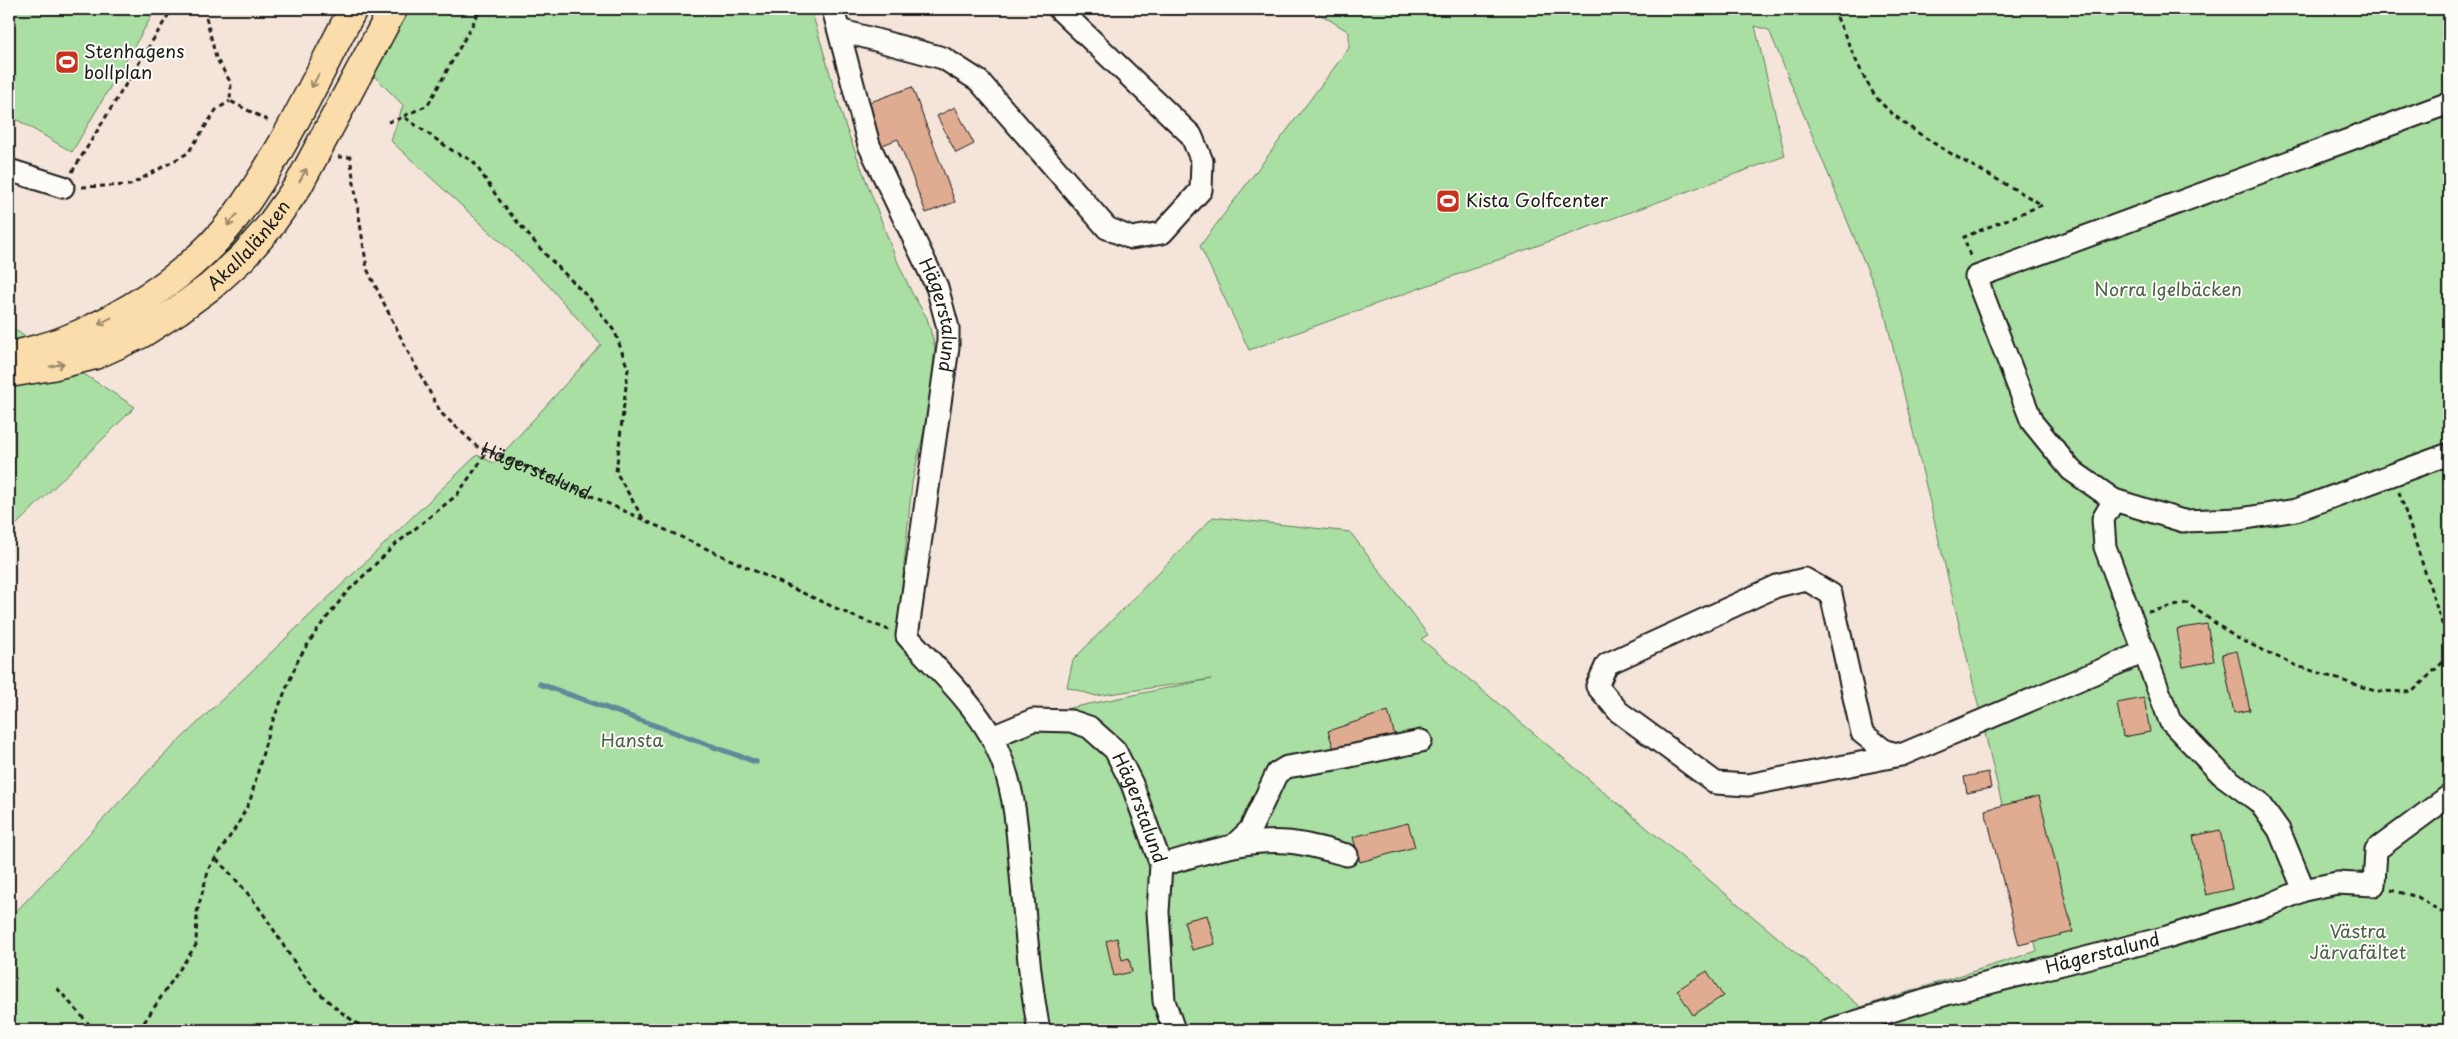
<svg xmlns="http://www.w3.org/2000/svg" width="2458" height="1039" font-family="'Playpen Sans',sans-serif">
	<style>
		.green { fill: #a9dfa2; stroke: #627e5f }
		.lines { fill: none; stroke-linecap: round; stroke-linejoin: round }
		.stream { stroke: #60899a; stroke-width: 5.5 }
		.building { fill: #dfac92; stroke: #1c1c1c }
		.minor-casing { stroke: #1c1c1c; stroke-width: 25 }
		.major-casing { stroke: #1c1c1c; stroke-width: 31 }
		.path { stroke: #1c1c1c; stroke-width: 3; stroke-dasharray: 5 4; stroke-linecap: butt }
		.minor { stroke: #fdfcf7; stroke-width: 21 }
		.major { stroke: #fbddab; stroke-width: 28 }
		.oneway { stroke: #97866b }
		.labels { text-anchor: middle; stroke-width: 4; stroke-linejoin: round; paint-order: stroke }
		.poi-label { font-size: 18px; fill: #1c1c1c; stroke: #fdfcf7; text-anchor: start }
		.street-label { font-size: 18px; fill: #1c1c1c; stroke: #fdfcf7 }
		.park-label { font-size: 18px; fill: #4d604b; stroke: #fdfcf7 }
	</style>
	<rect width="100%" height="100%" fill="#f4e4d9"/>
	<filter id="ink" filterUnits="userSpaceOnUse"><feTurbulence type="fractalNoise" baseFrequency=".02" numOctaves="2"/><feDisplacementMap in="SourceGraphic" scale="10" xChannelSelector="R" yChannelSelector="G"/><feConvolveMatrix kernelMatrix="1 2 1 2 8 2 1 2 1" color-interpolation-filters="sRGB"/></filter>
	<g filter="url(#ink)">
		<g class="green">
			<polygon points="9,9 156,9 72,152 9,115"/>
			<polygon points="410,9 811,9 845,125 894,254 912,293 927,318 935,347 929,409 912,483 898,627 947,665 973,692 997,723 1211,679 1096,696 1067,687 1073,660 1213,517 1350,532 1428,635 1421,639 1861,1007 2037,951 1884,310 1769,30 1755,26 1785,156 1249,350 1200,246 1349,48 1349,32 1312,9 2449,9 2449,1030 9,1030 9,919 160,759 477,455 494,463 601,345 548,285 391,141 403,105 371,73"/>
			<polygon points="9,326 135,407 9,532"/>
		</g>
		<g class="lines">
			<polyline class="stream" points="540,684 756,762"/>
		</g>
		<g class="building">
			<polygon points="912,87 955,202 926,213 898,139 880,146 865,104"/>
			<polygon points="955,107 974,144 956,153 937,116"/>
			<polygon points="2207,624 2214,661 2183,667 2177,629"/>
			<polygon points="2237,651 2250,710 2234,713 2222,654"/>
			<polygon points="2144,698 2150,732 2123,737 2117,703"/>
			<polygon points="1388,711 1395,736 1336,755 1328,731"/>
			<polygon points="1988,772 1991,788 1967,793 1964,777"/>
			<polygon points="2039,796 2073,932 2019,945 1985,810"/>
			<polygon points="1408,823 1415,847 1360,862 1353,837"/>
			<polygon points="2220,830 2232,889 2206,895 2193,836"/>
			<polygon points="1207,915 1215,944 1192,950 1184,921"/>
			<polygon points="1117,938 1122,960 1129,958 1132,972 1114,976 1106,941"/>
			<polygon points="1707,971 1723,996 1693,1015 1677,990"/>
		</g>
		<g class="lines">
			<g class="minor-casing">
				<g id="minor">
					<path id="s2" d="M833,9L869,145L937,287L948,328V347L907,636C935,667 973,702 992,738C1015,782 1017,827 1021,875C1026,927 1029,979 1039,1030"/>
					<polyline points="839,30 943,58 979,81 1107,228 1131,238 1162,233 1201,190 1202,161 1191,135 1059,9"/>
					<polyline points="2449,103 1976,277 2032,422 2071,470 2114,500 2183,521 2240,519 2296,510 2449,454"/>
					<polyline points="9,170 63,187"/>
					<polyline points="2114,500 2103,519 2105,547 2170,721 2221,774 2259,802 2279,830 2304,890"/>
					<path id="s3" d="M992,737L1033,720L1071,721L1089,727L1115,750L1132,784L1161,865L1158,912L1164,1001L1174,1030"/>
					<polyline points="1901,755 1885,751 1862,733 1831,594 1805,579 1777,586 1607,664 1597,686 1619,712 1716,783 1748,785 1901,755 2144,652"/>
					<polyline points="1234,845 1250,830 1277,773 1287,767 1336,759 1421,741"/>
					<path d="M1161,865C1202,854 1243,839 1286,842C1306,843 1327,850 1347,855"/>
					<path id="s4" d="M1829,1030L1950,993L2167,937L2269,905L2304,890L2337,883L2374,885L2376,850L2449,796"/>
				</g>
			</g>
			<g class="major-casing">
				<g id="major">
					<path d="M9,357C27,351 46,348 63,341C125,318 197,269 236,216C283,153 316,78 353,9"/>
					<path id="s5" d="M9,373L52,366L95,355L141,334L177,311L211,286L242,258L269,227L298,186L393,9"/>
				</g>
			</g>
			<g class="path">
				<polyline points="204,9 216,58 231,83 230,101 269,121"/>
				<path d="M1833,9C1846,36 1857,66 1872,91C1896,131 1999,178 2042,205L1964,237L1971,259"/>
				<polyline points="404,116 428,105 481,9"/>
				<polyline points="388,122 404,117 453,151 473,161 502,204 544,253 590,299 615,332 628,369 616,472 645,522"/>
				<path id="s1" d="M338,157H350L367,269L407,350L441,413L478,447L488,451L546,475L853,616L889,630"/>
				<polyline points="72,172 172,9"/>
				<polyline points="82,187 130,185 188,153 216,110 230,101"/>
				<polyline points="2399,492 2449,645"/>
				<polyline points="2148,612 2187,603 2235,637 2297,666 2375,691 2412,692 2442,663 2449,650"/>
				<path d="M216,859C235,878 253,898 268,921C285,947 301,977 325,998C338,1011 353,1021 368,1030"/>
				<polyline points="2391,890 2418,897 2449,917"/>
				<polyline points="57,988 94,1030"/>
				<polyline points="139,1030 196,945 197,912 209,868 238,824 250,801 269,730 299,658 317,630 347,592 396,544 457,495 488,451"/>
			</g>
			<use href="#minor" class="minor"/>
			<use href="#major" class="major"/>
		</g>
		<defs><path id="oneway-shaft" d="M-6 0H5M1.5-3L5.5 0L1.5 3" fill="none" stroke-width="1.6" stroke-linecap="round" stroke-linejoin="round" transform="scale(1.25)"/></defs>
		<g class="oneway">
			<use href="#oneway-shaft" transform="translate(315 81) rotate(118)"/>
			<use href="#oneway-shaft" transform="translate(303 175) rotate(-62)"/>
			<use href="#oneway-shaft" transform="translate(232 220) rotate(131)"/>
			<use href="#oneway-shaft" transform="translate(105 321) rotate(152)"/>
			<use href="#oneway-shaft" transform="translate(57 365) rotate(-14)"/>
		</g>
	</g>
	<defs>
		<g id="stadium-square" transform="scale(1.25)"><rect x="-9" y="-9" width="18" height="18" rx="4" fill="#c8321e" stroke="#fdfcf7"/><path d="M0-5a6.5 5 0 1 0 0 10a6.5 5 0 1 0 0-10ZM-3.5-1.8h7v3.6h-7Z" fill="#fff"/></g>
	</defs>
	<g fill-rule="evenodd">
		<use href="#stadium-square" x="67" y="62"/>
		<use href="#stadium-square" x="1448" y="201"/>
	</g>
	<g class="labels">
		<g class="poi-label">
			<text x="84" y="58">Stenhagens<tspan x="84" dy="21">bollplan</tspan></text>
			<text x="1466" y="207">Kista Golfcenter</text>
		</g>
		<g class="street-label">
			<text dy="6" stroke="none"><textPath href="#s5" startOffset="279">Akallalänken</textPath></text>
			<text dy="6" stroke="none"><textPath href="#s2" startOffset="326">Hägerstalund</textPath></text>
			<text dy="6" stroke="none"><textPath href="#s1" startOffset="400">Hägerstalund</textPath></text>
			<text dy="6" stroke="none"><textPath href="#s3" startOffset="199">Hägerstalund</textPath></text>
			<text dy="6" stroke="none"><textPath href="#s4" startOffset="284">Hägerstalund</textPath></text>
		</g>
		<g class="park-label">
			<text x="2168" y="296">Norra Igelbäcken</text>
			<text x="632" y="747">Hansta</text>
			<text x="2358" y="938">Västra<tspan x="2358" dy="21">Järvafältet</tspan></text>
		</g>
	</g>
	<rect width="2458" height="1039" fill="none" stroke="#fdfcf7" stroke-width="30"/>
	<rect x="15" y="15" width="2428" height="1009" fill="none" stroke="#1c1c1c" stroke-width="2" filter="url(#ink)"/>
</svg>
